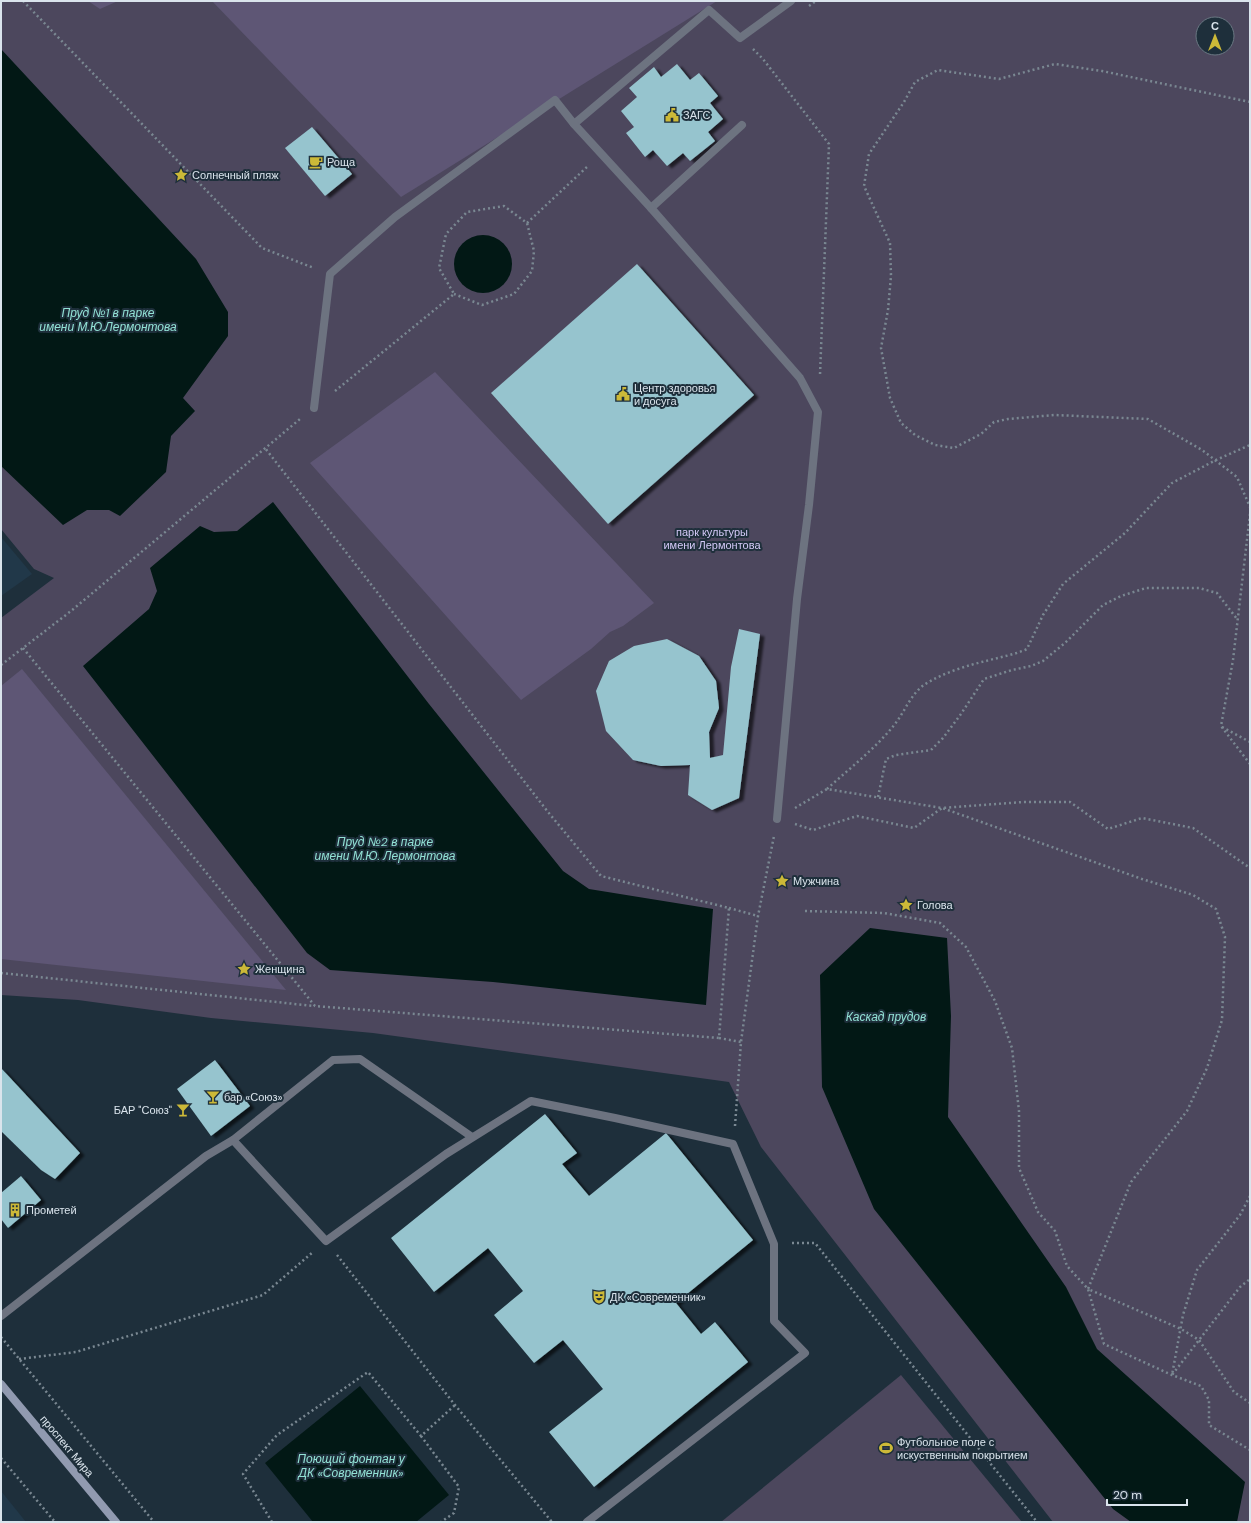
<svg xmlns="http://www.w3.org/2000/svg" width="1251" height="1523" font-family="'DM Sans',sans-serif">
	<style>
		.built { fill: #213849 }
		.green { fill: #4c475d; fill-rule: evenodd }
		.forest { fill: #5e5675 }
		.water { fill: #021815 }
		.building { fill: #96c4ce; filter: url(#shadow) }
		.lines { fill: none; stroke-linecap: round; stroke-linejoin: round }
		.path { stroke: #7a8892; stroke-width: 2.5; stroke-dasharray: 2 3; stroke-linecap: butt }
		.service { stroke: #6d7380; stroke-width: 8 }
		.secondary { stroke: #919ab0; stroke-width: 8 }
		.labels { text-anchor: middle; stroke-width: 4; stroke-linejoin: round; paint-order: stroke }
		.poi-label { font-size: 11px; fill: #dae4ec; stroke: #1e2f3b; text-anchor: start }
		.park-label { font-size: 11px; fill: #d4c9f7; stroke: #1e2f3b }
		.street-label { font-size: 11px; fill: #dae4ec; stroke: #1e2f3b }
		.water-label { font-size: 12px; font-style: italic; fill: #92e1d5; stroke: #1e2f3b }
	</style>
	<defs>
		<filter id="shadow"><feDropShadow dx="4.5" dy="2.5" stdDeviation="1" flood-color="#0009"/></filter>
	</defs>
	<rect width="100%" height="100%" fill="#1e2f3b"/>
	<g class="built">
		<polygon points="1,537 32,574 1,596"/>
		<polygon points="1,1491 26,1522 1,1522"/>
	</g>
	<g class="green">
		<path d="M1,1H1250V1522H1053L761,1147L729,1082L373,1033L211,1018L78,1000L1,995V618L54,578L34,569L1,529ZM1203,24H1227V48H1203Z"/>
		<polygon points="901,1375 1022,1522 721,1522"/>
	</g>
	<g class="forest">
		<polygon points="88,1 118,1 100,9"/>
		<polygon points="212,1 717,1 401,197"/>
		<polygon points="435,372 654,603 623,626 610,632 591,649 521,700 310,463"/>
		<polygon points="22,669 286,990 1,959 1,686"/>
	</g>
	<g class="water">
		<polygon points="1,49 196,259 228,312 228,336 183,398 195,411 171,436 166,472 120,516 109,510 87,510 63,525 1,466"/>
		<circle cx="483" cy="264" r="29"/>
		<polygon points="273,502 429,704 563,871 589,889 713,909 706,1005 493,982 330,970 307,953 83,666 149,609 157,591 150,568 200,526 214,532 237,531"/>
		<polygon points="870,928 947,938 951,1016 948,1117 1066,1287 1097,1349 1245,1482 1237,1522 1131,1522 1113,1509 874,1209 822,1087 820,975"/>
		<polygon points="360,1386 449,1495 416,1522 313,1522 265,1463"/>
	</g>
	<g class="building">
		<polygon points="677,64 690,80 699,73 718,96 710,103 723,119 708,132 715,141 690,161 683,153 667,166 653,150 645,157 626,133 634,127 621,111 637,97 629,88 654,67 661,77"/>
		<polygon points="312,127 352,174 325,196 285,148"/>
		<polygon points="637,264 754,395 608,524 491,393"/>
		<polygon points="739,629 760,634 739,798 712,810 688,795 690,765 661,766 633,760 606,731 596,691 609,661 634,646 667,639 699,656 716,681 719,708 709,732 710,758 723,755 731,667"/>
		<polygon points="215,1060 250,1106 211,1136 177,1089"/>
		<polygon points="1,1068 80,1153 55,1179 41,1170 1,1131"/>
		<polygon points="545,1114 577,1153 562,1164 589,1196 666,1133 753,1240 676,1303 701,1334 715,1322 748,1362 594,1487 549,1432 603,1389 563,1340 534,1363 494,1315 523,1291 488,1248 434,1292 391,1238"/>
		<polygon points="21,1176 41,1200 8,1228 1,1219 1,1193"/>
	</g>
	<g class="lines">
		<g class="path">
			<polyline points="23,1 262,248 314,268"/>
			<polyline points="809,6 816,1"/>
			<polyline points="753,49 763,59 829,144 820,375"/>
			<polyline points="1250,102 1102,71 1055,64 999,79 938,70 915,82 904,102 869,154 864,186 890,243 891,276 888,310 881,348 890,398 901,423 915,435 935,445 954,448 981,434 994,422 1008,419 1054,415 1148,419 1202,450 1237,477 1250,507"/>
			<polyline points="527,223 588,166"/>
			<polyline points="335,391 454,294 439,268 446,234 467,212 504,206 527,223 534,251 532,271 514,294 482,305 454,294"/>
			<polyline points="1250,514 1233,660 1221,726 1250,764"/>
			<polyline points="23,648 315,1006 719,1038 729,908 601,876 548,812 265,448"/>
			<polyline points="1,665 71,611 300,419"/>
			<polyline points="1222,727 1250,742"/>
			<path d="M827,789C850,768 876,748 895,724C905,711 911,694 924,685C940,674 968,665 986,661C1000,657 1014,655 1027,649L1043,615L1063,584L1125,533L1172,483L1216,460L1250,445"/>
			<polyline points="878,797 886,759 896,755 931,750 943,738 961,714 984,679 1012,670 1031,666 1043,661 1065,643 1103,605 1121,596 1146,588 1199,588 1217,593 1237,619"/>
			<polyline points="795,808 827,789 942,808 1142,879 1193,895 1216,909 1225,937 1222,1020 1207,1068 1187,1111 1131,1182 1088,1289 1181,1329 1199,1340 1234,1392 1250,1403"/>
			<polyline points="795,824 813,830 857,816 914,828 942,808 1023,802 1070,802 1108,829 1142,818 1193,828 1250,868"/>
			<polyline points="729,908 758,916"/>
			<polyline points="805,911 884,913 940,923 966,947 995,1001 1012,1048 1019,1111 1019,1168 1038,1212 1055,1231 1067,1266 1088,1289 1104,1344 1172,1375 1201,1386 1209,1400 1209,1425 1250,1450"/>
			<polyline points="1,973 314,1006"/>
			<polyline points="719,1038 741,1042"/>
			<polyline points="735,1126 741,1042 758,916 774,836"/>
			<polyline points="1250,1196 1240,1215 1197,1270 1183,1315 1172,1375 1240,1287 1250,1279"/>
			<polyline points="792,1243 815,1243 1037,1522"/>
			<polyline points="337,1255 455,1405 552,1522"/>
			<polyline points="1,1337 154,1522"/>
			<polyline points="19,1359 76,1352 263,1295 313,1252"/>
			<polyline points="421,1436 459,1487 454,1513 441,1522"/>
			<polyline points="1,1458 55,1522"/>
			<polyline points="272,1522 243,1474 277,1435 368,1372 421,1436 455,1405"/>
		</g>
		<g class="service">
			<polyline points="574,124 709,10 740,38 791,1"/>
			<polyline points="651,208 742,125"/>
			<polyline points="314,408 330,274 395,217 555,100 574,124 651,208 800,378 818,412 809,505 797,599 777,819"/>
			<polyline points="233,1140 333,1060 360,1059 472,1137"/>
			<polyline points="1,1316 206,1156 233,1140 326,1241 446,1154 531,1101 615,1118 733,1144 774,1244 774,1321 805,1353 587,1522"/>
		</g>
		<polyline class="secondary" points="1,1384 116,1522"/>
	</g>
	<defs>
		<g id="civic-bare" transform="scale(1.08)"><path d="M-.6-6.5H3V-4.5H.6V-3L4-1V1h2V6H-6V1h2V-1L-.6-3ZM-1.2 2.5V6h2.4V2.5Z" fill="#ccb938" stroke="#1e2f3b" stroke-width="2.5" paint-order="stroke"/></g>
		<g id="cafe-bare" transform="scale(1.08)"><path d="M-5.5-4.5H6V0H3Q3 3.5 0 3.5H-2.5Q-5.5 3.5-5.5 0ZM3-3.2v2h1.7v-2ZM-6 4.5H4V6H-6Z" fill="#ccb938" stroke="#1e2f3b" stroke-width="2.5" paint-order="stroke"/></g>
		<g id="sight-bare" transform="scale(1.08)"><path d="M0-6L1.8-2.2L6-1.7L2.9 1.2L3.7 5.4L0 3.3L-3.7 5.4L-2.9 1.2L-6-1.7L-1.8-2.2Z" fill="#ccb938" stroke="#1e2f3b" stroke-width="2.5" paint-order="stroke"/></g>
		<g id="bar-bare" transform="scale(1.08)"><path d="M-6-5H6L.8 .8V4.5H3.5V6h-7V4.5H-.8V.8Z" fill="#ccb938" stroke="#1e2f3b" stroke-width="2.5" paint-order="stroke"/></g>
		<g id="building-bare" transform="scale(1.08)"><path d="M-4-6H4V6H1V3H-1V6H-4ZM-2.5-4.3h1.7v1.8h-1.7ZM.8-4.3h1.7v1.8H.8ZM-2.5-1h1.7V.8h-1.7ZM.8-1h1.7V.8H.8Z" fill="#ccb938" stroke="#1e2f3b" stroke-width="2.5" paint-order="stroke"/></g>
		<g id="theatre-bare" transform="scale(1.08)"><path d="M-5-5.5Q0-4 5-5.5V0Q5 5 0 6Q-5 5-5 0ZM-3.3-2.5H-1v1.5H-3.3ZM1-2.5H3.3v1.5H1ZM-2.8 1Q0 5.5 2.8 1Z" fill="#ccb938" stroke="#1e2f3b" stroke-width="2.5" paint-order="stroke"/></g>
		<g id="stadium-bare" transform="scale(1.08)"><path d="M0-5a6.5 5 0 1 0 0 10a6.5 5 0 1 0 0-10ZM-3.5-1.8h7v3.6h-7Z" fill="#ccb938" stroke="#1e2f3b" stroke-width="2.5" paint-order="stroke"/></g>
	</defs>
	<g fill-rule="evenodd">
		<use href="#civic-bare" x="672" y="115"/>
		<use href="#cafe-bare" x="316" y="162"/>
		<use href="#sight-bare" x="181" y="175"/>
		<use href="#civic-bare" x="623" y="394"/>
		<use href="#sight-bare" x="782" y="881"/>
		<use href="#sight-bare" x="906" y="905"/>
		<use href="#sight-bare" x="244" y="969"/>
		<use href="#bar-bare" x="213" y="1097"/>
		<use href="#bar-bare" x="183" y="1110"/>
		<use href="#building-bare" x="15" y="1210"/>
		<use href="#theatre-bare" x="599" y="1297"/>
		<use href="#stadium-bare" x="886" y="1448"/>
	</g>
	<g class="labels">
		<g class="poi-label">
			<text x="683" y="119">ЗАГС</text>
			<text x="327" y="166">Роща</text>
			<text x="192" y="179">Солнечный пляж</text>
			<text x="634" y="392">Центр здоровья<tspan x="634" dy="13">и досуга</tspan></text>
			<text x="793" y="885">Мужчина</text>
			<text x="917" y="909">Голова</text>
			<text x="255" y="973">Женщина</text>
			<text x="224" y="1101">бар «Союз»</text>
			<text x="172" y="1114" text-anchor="end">БАР "Союз"</text>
			<text x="26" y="1214">Прометей</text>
			<text x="610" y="1301">ДК «Современник»</text>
			<text x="897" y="1446">Футбольное поле с<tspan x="897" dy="13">искуственным покрытием</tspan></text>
		</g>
		<g class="park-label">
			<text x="712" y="536">парк культуры<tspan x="712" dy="13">имени Лермонтова</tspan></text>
		</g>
		<g class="street-label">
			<text transform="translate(67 1446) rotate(50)" y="4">проспект Мира</text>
		</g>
		<g class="water-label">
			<text x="108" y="317">Пруд №1 в парке<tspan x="108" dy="14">имени М.Ю.Лермонтова</tspan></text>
			<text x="385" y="846">Пруд №2 в парке<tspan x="385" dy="14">имени М.Ю. Лермонтова</tspan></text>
			<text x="886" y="1021">Каскад прудов</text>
			<text x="351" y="1463">Поющий фонтан у<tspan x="351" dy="14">ДК «Современник»</tspan></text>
		</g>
	</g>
	<rect width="1251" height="1523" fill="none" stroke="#dae4ec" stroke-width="4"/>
	<g transform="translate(1215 36)"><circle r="19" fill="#1e2f3b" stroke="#697782"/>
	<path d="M0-3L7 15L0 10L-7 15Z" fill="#ccb938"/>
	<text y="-6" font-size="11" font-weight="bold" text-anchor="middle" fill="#dae4ec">С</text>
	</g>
	<path d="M1107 1499v6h80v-6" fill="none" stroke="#dae4ec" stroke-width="2"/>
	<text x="1113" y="1499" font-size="12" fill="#dae4ec" stroke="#1e2f3b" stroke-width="3" paint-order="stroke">20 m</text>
</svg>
